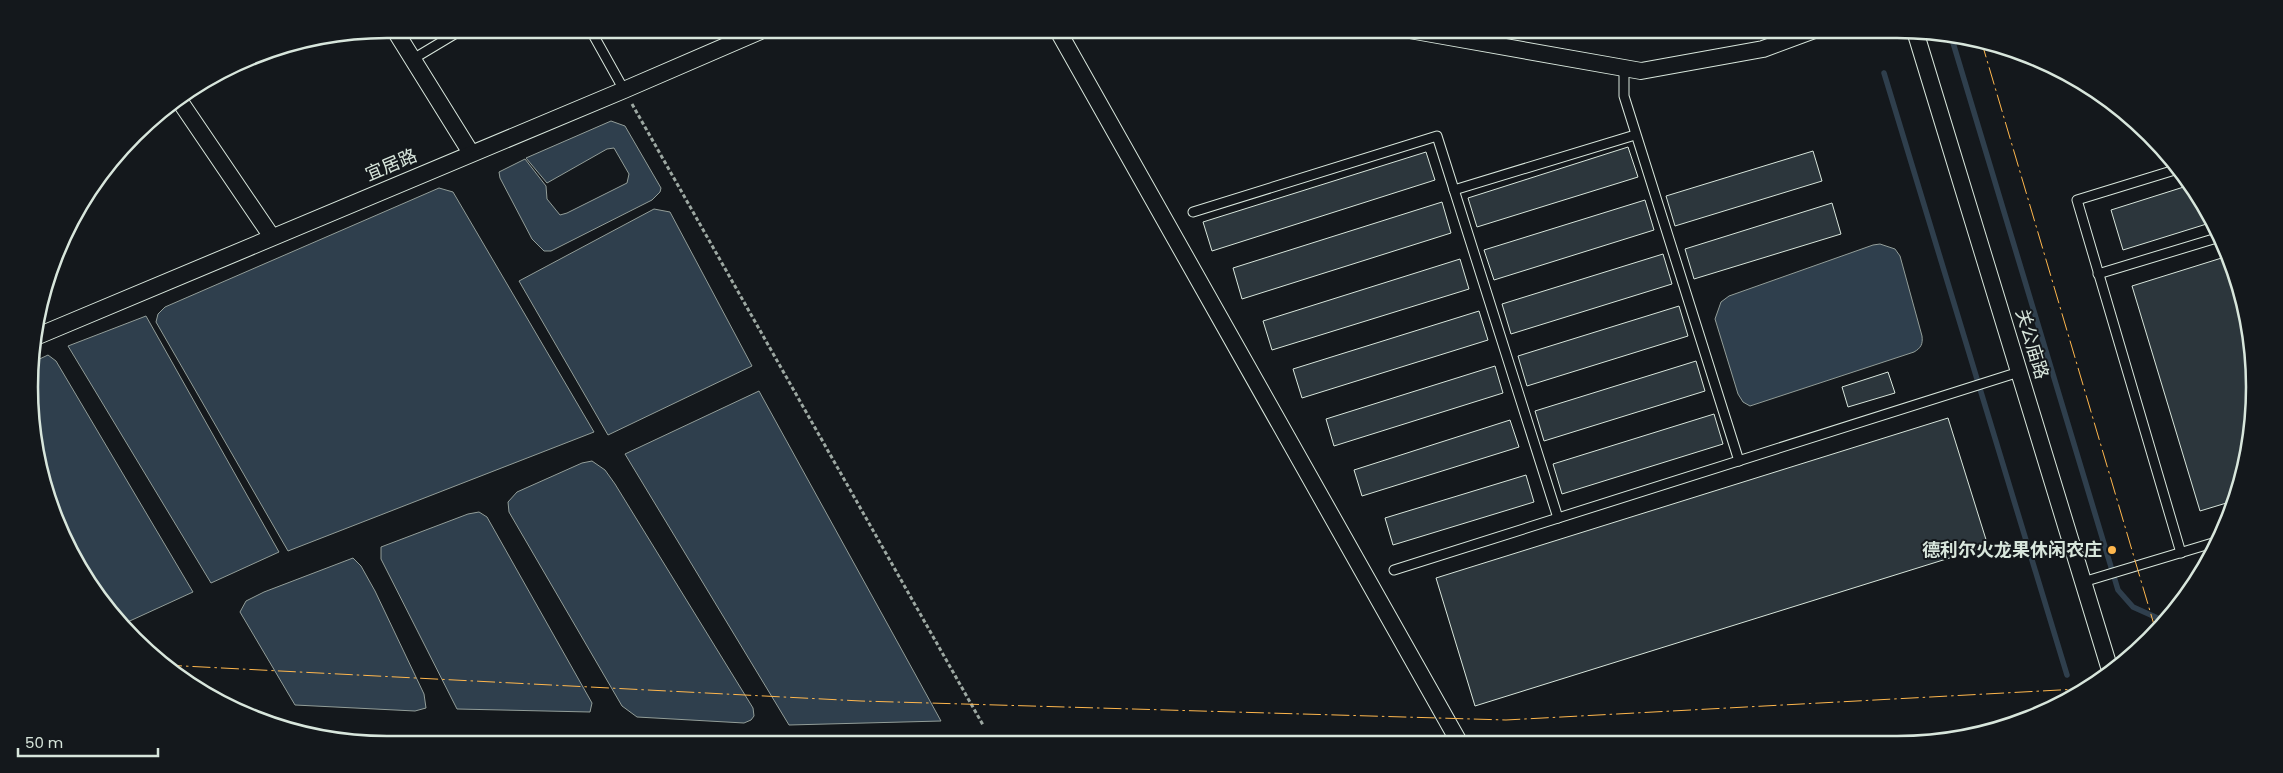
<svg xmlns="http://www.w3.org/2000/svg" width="2283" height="773" font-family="Poppins,'Noto Sans SC',sans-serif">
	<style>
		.water { fill: #2f3f4d; stroke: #939e99 }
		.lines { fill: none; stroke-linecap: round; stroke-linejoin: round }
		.stream { stroke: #2f3f4d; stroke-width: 5.5 }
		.building { fill: #2c363c; stroke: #d8e6dc }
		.lane-casing { stroke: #d8e6dc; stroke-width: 11 }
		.street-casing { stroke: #d8e6dc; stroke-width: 18 }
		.path { stroke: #9da8a2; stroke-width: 3; stroke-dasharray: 4 2.5; stroke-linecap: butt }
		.lane { stroke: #14181c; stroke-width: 9 }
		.street { stroke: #14181c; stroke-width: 16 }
		.power { stroke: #ffb74d; stroke-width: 1; stroke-dasharray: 18 4 2.5 4; stroke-linecap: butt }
		.poi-dot { fill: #ffb74d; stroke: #14181c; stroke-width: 2 }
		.labels { text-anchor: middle; stroke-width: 4; stroke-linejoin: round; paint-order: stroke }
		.street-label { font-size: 18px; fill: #d8e6dc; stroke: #14181c }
		.poi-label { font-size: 18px; font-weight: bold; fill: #d8e6dc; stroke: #14181c; text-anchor: end }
		.rim { fill: none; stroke: #d8e6dc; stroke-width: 2.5 }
	</style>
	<rect width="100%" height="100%" fill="#14181c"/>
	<g class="water">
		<polygon points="611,121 625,126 661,188 660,192 652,200 551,251 544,251 532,239 500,178 499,172 525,159 546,186 547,199 560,215 567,213 627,183 629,174 614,148 607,149 547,183 526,158"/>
		<polygon points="439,188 453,192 594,432 288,551 156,322 158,314 165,307"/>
		<polygon points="654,209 670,212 752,366 608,435 519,281"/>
		<path d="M1880,244L1895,249L1900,256L1922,336C1923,344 1921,348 1914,352L1750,406L1743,402L1738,394L1715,319L1721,302L1729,296L1873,245Z"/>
		<polygon points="146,316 279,552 211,583 68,346"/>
		<polygon points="48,355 56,361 193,592 121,625 89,585 41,479 30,410 31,363"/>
		<polygon points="759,391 941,721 789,725 625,454"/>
		<polygon points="592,461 605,470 615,484 753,708 754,716 751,720 744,723 637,717 622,706 509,512 508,502 517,492 582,463"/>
		<polygon points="479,512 487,517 592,703 590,712 457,709 381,559 381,547 468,514"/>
		<polygon points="353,558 361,566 375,591 424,694 426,708 415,711 295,705 240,612 246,601 264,592"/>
	</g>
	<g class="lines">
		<g class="stream">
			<polyline points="1951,36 2118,590 2133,607 2162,620"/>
			<polyline points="1884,73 2067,675"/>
		</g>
	</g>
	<g class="building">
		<polygon points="1628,147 1638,177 1477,227 1468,198"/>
		<polygon points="1813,151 1822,181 1675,226 1666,196"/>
		<polygon points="1426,152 1435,180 1212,251 1203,222"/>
		<polygon points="2190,185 2206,207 2213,222 2123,250 2111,210"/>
		<polygon points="1645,200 1654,230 1494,280 1484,250"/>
		<polygon points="1442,202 1451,233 1242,299 1233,268"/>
		<polygon points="1832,203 1841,234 1694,279 1685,249"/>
		<polygon points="1663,254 1672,284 1511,334 1502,304"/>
		<polygon points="2228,256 2235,271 2251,340 2253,410 2242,479 2233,501 2200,511 2132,286"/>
		<polygon points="1460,259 1469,289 1272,350 1263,321"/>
		<polygon points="1679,306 1688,336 1527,386 1518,356"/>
		<polygon points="1479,311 1488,340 1302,398 1293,369"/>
		<polygon points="1696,361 1705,391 1544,441 1535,411"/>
		<polygon points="1495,366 1503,393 1334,446 1326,419"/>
		<polygon points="1888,372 1895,393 1848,407 1842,387"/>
		<polygon points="1714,414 1723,444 1562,494 1553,464"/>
		<polygon points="1948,418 1988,546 1475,706 1436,578"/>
		<polygon points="1510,420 1519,447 1362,496 1354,470"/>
		<polygon points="1526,475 1534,502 1393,545 1385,518"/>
	</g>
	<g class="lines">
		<g class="lane-casing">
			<g id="lane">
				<polyline points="590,29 624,90"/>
				<polyline points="413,59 463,29"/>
				<polyline points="1624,69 1624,96 1739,461"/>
				<polyline points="2178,169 2077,200 2181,553"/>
				<polyline points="1454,190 1635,135"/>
				<polyline points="1193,212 1437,136 1558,518"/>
				<polyline points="2098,274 2220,237"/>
				<polyline points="1394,570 2019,372"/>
				<polyline points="2083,582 2216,542"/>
			</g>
		</g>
		<g class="street-casing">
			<g id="street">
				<polyline points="394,29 471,153"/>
				<polyline points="1057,29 1459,742"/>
				<polyline points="1404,29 1641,71 1763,49 1817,29"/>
				<polyline points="1915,31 2110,670"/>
				<polyline points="179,100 272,237"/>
				<polyline points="33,338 624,90 765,29"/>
			</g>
		</g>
		<polyline class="path" points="632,104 983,725"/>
		<use href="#lane" class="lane"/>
		<use href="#street" class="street"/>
		<g class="power">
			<polyline points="1981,40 2155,628"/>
			<polyline points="164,665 861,701 1506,720 2078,689"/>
		</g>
	</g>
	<circle class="poi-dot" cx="2112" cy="550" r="5"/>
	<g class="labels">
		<g class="street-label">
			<text transform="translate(391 165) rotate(-23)" y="6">宜居路</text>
			<text transform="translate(2032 344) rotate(73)" y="6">关公庙路</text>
		</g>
		<g class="poi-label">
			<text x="2102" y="556">德利尔火龙果休闲农庄</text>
		</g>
	</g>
	<path d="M0 0H2283V773H0ZM387 38H1897A349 349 0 0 1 2246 387V387A349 349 0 0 1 1897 736H387A349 349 0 0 1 38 387V387A349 349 0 0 1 387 38Z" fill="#14181c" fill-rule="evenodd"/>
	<path class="rim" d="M387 38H1897A349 349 0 0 1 2246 387V387A349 349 0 0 1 1897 736H387A349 349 0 0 1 38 387V387A349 349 0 0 1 387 38Z"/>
	<path d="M18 748v8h140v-8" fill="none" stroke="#d8e6dc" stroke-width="2.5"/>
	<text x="25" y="748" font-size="15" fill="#d8e6dc" stroke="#14181c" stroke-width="4" paint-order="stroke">50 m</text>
</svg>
